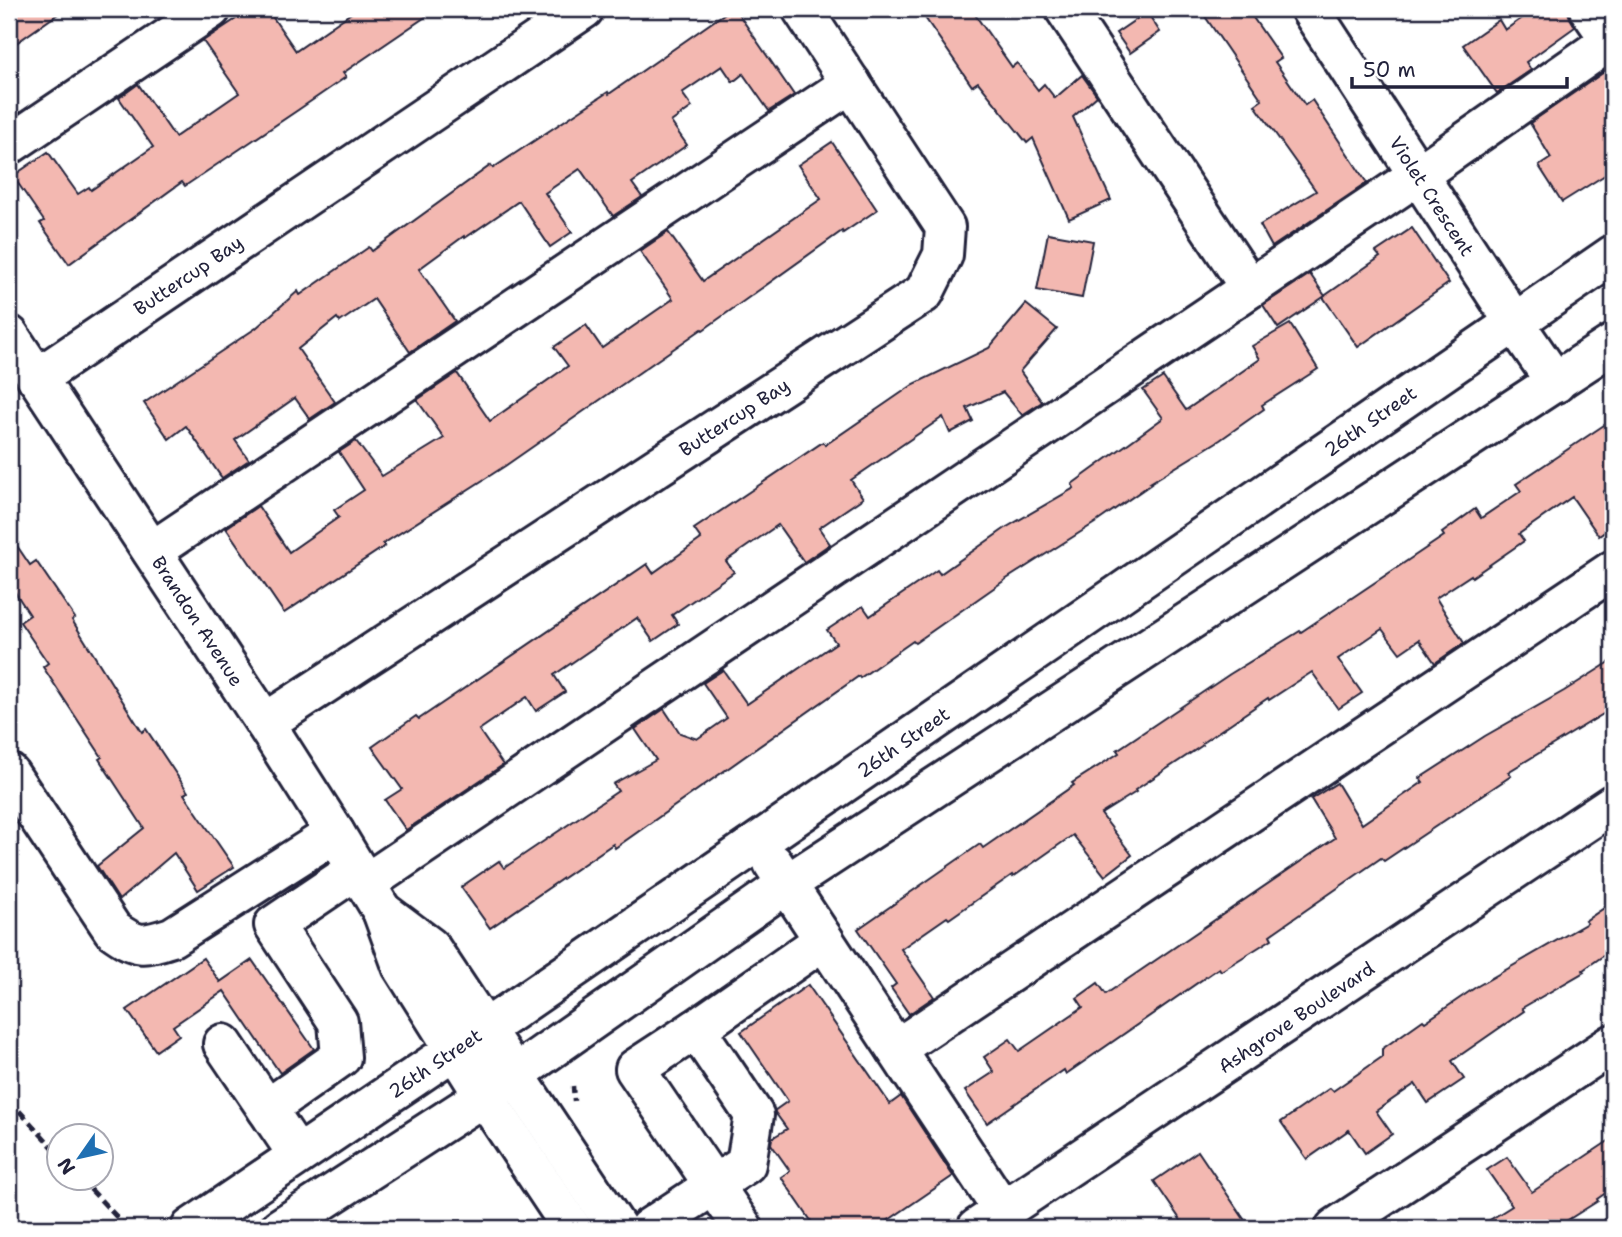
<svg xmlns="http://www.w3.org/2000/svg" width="1622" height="1237" font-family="'Shantell Sans',sans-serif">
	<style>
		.building { fill: #f3b8b1; stroke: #22223b; stroke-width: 2 }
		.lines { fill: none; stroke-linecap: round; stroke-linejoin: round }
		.minor-casing { stroke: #22223b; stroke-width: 44 }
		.path { stroke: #22223b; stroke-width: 4.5; stroke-dasharray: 7 5; stroke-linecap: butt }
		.minor { stroke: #fff; stroke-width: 38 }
		.rail { stroke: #22223b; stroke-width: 5; stroke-dasharray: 10 5; stroke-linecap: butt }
		.labels { text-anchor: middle; stroke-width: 5; stroke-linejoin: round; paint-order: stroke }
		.street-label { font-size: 19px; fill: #22223b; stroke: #fff }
	</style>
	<rect width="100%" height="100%" fill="#fff"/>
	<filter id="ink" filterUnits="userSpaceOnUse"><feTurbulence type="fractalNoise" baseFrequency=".0143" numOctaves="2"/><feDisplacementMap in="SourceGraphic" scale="14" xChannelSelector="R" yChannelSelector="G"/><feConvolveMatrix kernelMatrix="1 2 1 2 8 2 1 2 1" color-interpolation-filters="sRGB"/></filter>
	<g filter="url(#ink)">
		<g class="building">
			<polygon points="9,9 65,9 9,48"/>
			<polygon points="251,9 267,9 296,51 357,9 437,9 343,73 346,77 298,110 185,186 182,182 69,264 40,223 44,221 13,176 48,152 78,194 89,187 91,190 153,147 119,98 138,84 175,137 239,93 203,41"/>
			<polygon points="731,9 735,9 794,95 769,111 743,74 733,82 722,66 682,93 692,107 671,122 687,145 632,183 642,197 613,216 580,169 545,193 572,232 550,247 519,201 465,238 464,236 419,269 455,321 410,352 374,299 340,322 337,318 298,349 335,402 310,419 295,398 235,440 249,460 222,478 186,426 169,439 144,403 256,328 298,291 300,295 369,247 372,251 491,165 493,168 608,92 609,94"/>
			<polygon points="919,9 971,9 1012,67 1017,63 1038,90 1044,84 1055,98 1082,75 1097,96 1073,117 1111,200 1069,219 1033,138 1027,143 978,82 972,86"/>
			<polygon points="1200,9 1247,9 1281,58 1275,62 1305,105 1312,100 1367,183 1272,247 1260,225 1316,191 1255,105 1262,100"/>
			<polygon points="1535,9 1567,9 1575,27 1526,62 1531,70 1497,93 1463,45 1499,20 1505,30"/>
			<polygon points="1147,12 1160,32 1130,53 1116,33"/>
			<polygon points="1613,66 1613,170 1562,202 1539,166 1551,158 1530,123"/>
			<polygon points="832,142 877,210 843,233 842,231 703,330 702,329 505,466 383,544 385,546 284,613 226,528 258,506 289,552 339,517 334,510 364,490 339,452 356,441 382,476 444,438 417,400 457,373 490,421 568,366 554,347 586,325 602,348 673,299 640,251 668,232 703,281 821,199 798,165"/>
			<polygon points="1412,228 1449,283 1358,347 1323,297 1380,257 1376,252"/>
			<polygon points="1048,233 1093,241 1082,298 1037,290"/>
			<polygon points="1310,274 1325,296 1278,328 1263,305"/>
			<polygon points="1026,304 1057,329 1020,371 1042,402 1022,415 1003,392 967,408 973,421 950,433 943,417 851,480 863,498 819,528 830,544 804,562 778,525 726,561 734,572 672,615 678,624 653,641 637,618 554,675 565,692 536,711 527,697 479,730 503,765 406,830 385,800 402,789 372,747 416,716 419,719 647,564 653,573 701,539 694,529 823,442 825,445 914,384 989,348"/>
			<polygon points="1290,324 1318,369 1262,405 1264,409 1220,440 1150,483 1151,484 1098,521 1005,580 915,643 913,641 860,678 859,676 615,848 613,844 490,928 461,887 499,861 504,868 618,791 613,784 656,760 635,729 664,709 680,733 697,739 727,718 703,683 723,670 747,704 836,643 827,630 863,606 870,616 937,570 940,574 1007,527 1074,488 1072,484 1163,418 1143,390 1163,377 1186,410 1260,359 1252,346"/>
			<polygon points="1613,419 1613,485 1603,492 1613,507 1613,526 1599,536 1572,497 1519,534 1524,541 1472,577 1471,575 1436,598 1464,643 1435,663 1419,640 1400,653 1382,629 1338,659 1362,693 1338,709 1312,672 1269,700 1268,698 1202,743 1203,745 1135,790 1136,792 1101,814 1132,855 1105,876 1073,835 1013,877 1012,875 949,919 947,917 901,949 934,997 909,1014 891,988 896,984 858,929 980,844 983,848 1074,785 1072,783 1119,753 1117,750 1230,674 1300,631 1301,632 1444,536 1442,533 1475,509 1481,518 1521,491 1516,484"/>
			<polygon points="9,534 30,565 36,561 75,618 72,620 142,732 146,729 188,792 184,794 234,867 198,890 174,853 119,900 97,866 144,828 99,759 102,757 43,667 48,663 20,622 30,615 9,583"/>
			<polygon points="1613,660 1613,708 1508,772 1511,776 1384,861 1381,858 1270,935 1272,939 1221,971 1219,968 1066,1074 1064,1070 987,1123 965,1091 994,1072 984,1057 1010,1039 1019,1051 1083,1007 1077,998 1098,983 1106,994 1335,838 1311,799 1337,783 1362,824 1423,782 1420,778 1485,736 1564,691"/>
			<polygon points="1613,902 1613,949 1583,970 1584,972 1522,1008 1524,1011 1452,1061 1464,1079 1428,1103 1415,1084 1376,1111 1392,1134 1365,1153 1349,1130 1307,1159 1281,1122 1330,1088 1333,1091 1382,1057 1382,1049 1423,1020 1425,1022 1476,987 1587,923 1585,921"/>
			<polygon points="203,958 220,982 252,960 314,1049 280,1073 224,991 173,1026 179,1035 156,1051 127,1010"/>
			<polygon points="808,985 890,1104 901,1096 953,1176 877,1228 816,1228 781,1177 790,1171 771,1144 772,1138 787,1129 774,1111 788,1101 741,1032"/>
			<polygon points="1613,1138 1613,1188 1597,1199 1598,1201 1555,1228 1477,1228 1512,1206 1487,1170 1507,1157 1532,1192"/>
			<polygon points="1198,1151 1250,1228 1186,1228 1154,1181"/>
		</g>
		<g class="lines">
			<g class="minor-casing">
				<g id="minor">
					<polyline points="1065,9 1250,288"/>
					<polyline points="1310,9 1514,322 1556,383"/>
					<polyline points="1589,9 1611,41"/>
					<polyline points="9,145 211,9"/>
					<polyline points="9,335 265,723 335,833 382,911 402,966 484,1096 572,1228"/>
					<polyline points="37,378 584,9"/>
					<polyline points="152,551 851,83"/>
					<polyline points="265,723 924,293 943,255 945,227 802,9"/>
					<path d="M9,773L113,930C138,948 143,946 172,937L335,833"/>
					<polyline points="773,863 1003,1211"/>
					<polyline points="365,884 1418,175 1613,39"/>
					<polyline points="382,911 430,947 617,1228"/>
					<polyline points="696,1029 635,1069 743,1228"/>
					<polyline points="223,1044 298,1155"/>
					<polyline points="896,1049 1613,570"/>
					<polyline points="267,1109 341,1057 338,1022 274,925 357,869"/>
					<polyline points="191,1228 509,1013 1613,255"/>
					<polyline points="280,1228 484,1096 787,884 1613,344"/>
					<polyline points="649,1228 746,1164 754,1115 696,1029 824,940"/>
					<polyline points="977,1228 1613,804"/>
					<polyline points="1335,1228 1613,1044"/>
				</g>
			</g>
			<polyline class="path" points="573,1086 574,1101"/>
			<use href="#minor" class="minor"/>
			<g class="rail">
				<polyline points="9,1100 60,1155"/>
				<polyline points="80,1178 127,1228"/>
			</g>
		</g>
	</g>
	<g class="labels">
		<g class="street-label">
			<text transform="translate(1432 196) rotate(57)" y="7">Violet Crescent</text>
			<text transform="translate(188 275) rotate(-34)" y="7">Buttercup Bay</text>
			<text transform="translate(734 417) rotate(-33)" y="7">Buttercup Bay</text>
			<text transform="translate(1370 421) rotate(-35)" y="7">26th Street</text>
			<text transform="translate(198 621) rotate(57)" y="7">Brandon Avenue</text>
			<text transform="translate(903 742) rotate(-35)" y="7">26th Street</text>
			<text transform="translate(1296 1017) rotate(-34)" y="7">Ashgrove Boulevard</text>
			<text transform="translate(435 1063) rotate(-34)" y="7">26th Street</text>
		</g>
	</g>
	<rect width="1622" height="1237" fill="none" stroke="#fff" stroke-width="35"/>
	<rect x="18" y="18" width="1587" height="1202" fill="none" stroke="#22223b" stroke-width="2.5" filter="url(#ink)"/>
	<g transform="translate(80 1157) rotate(236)"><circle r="33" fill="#ffffff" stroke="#a7a7b1" stroke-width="2"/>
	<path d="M0-5L12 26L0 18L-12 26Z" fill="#1f6fb2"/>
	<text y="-10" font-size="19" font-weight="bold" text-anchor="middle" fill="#22223b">N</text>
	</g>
	<path d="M1352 77v10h215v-10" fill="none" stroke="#22223b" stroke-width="3.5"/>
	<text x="1363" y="77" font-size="21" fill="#22223b" stroke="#ffffff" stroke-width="5" paint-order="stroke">50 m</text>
</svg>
